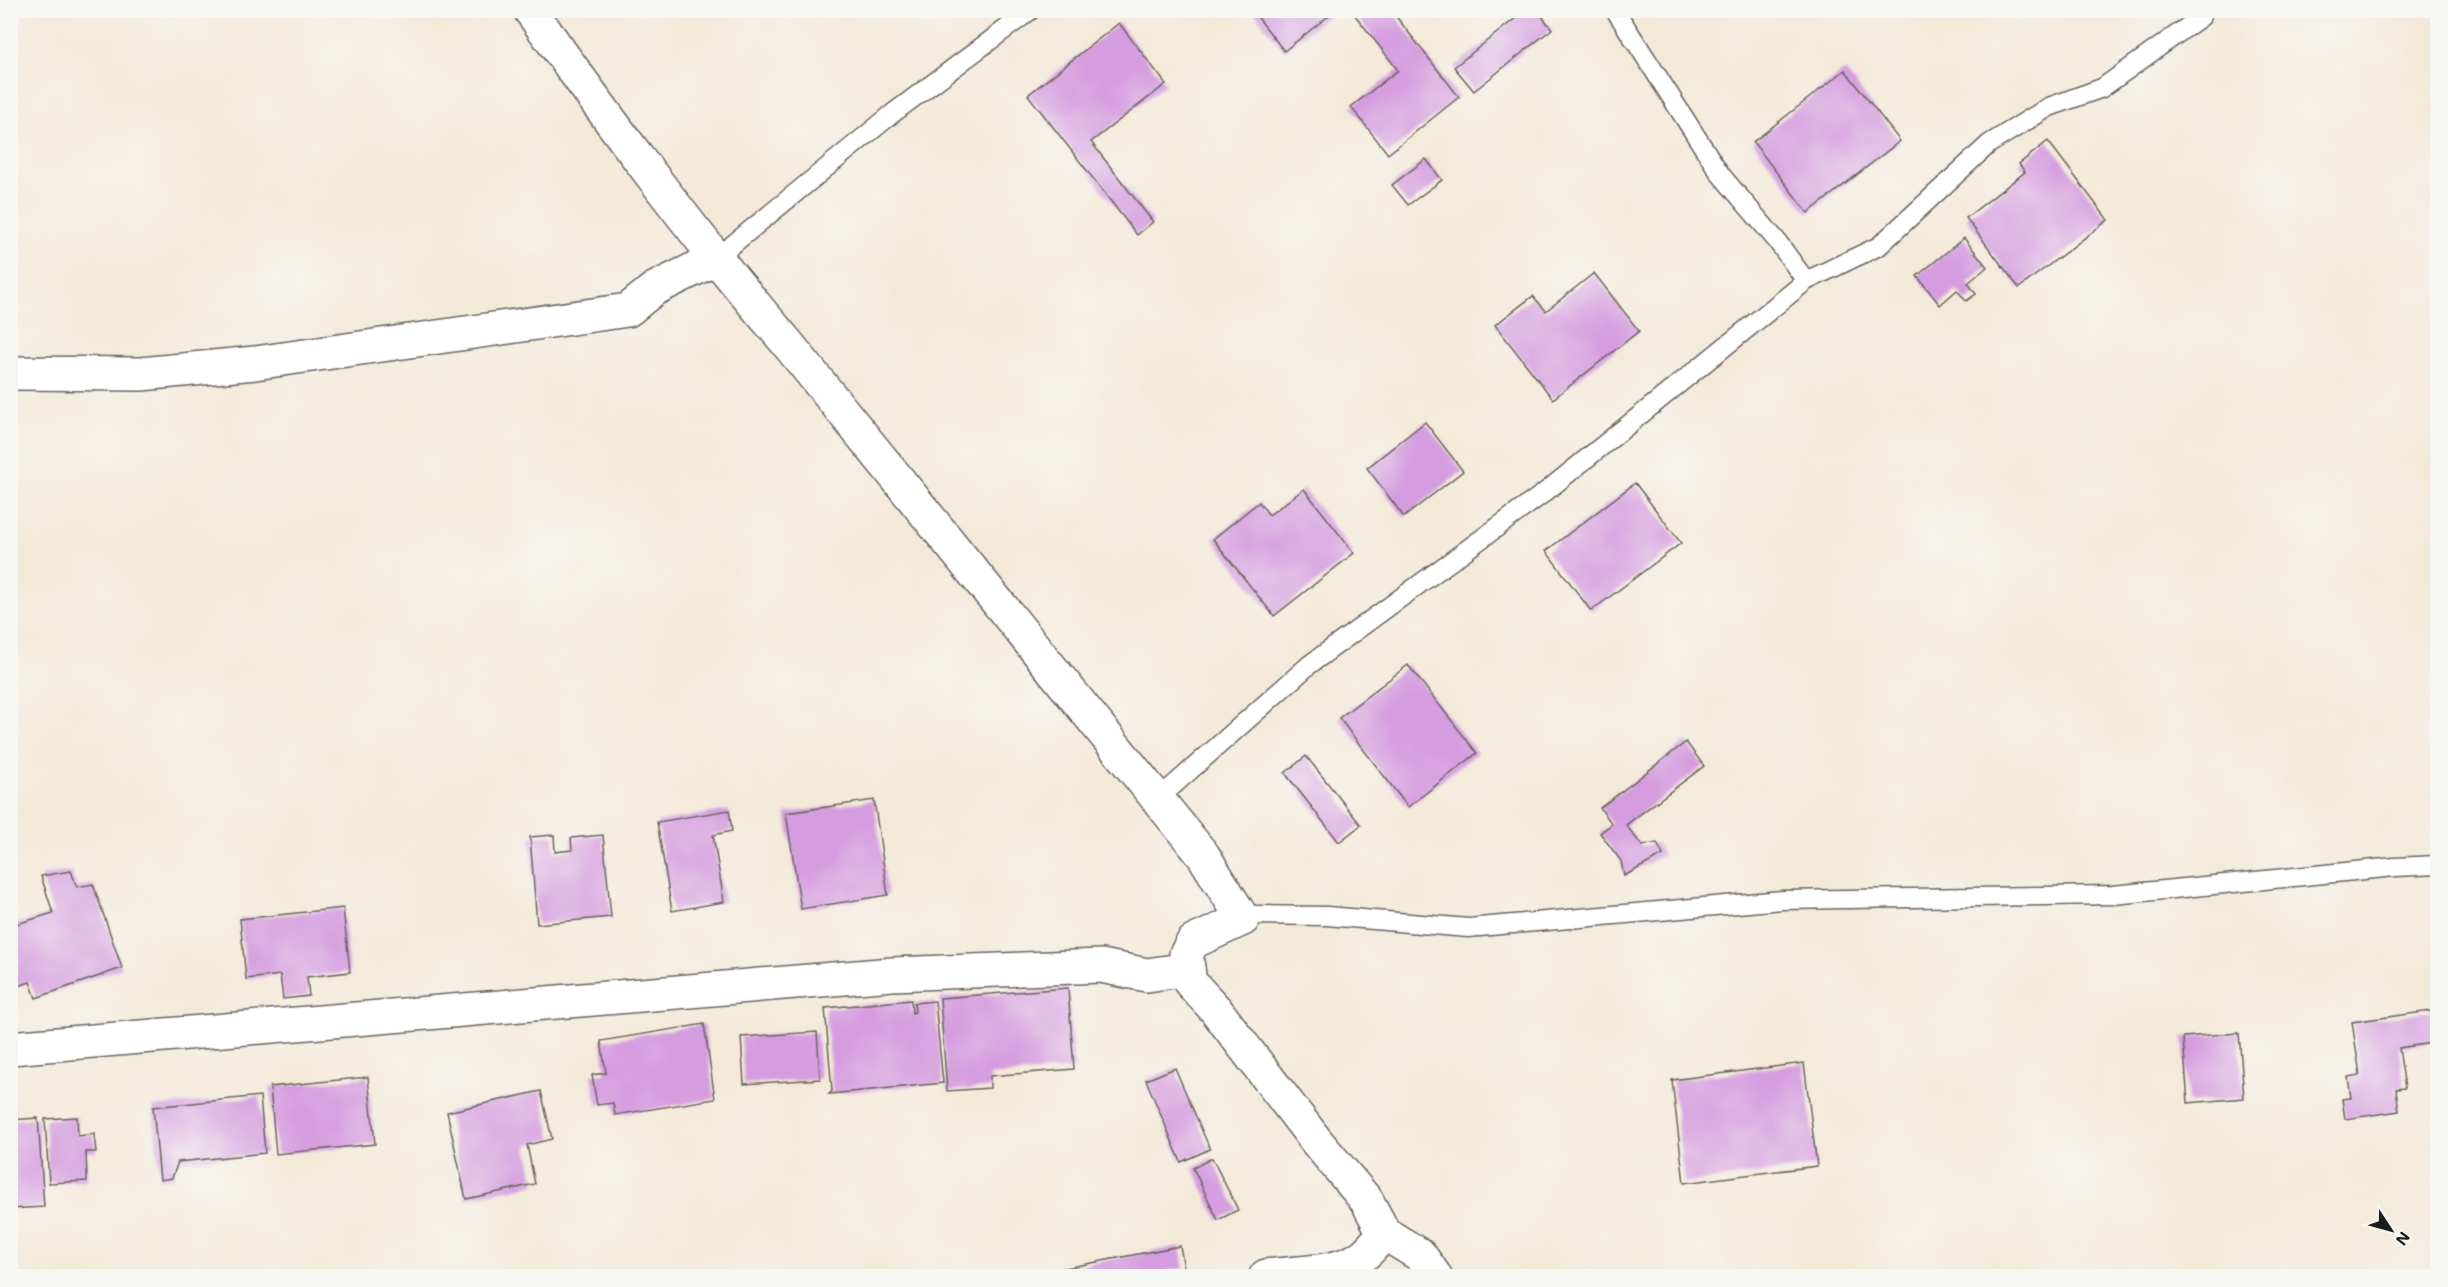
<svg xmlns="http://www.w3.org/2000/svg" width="2448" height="1287" font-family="Mali,sans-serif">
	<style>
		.building { fill: #d59ddf }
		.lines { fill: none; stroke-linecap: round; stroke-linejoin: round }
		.service-casing { stroke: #68645e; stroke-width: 21 }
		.minor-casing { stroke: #68645e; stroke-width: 36 }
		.service { stroke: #fff; stroke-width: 18 }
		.minor { stroke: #fff; stroke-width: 33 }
	</style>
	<rect width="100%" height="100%" fill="#f6f6f2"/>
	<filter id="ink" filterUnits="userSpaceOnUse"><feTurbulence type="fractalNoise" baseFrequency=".0167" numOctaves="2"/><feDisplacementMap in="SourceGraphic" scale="12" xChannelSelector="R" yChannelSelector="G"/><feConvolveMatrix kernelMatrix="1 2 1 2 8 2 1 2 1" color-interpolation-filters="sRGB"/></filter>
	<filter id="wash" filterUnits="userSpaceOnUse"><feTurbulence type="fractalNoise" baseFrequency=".008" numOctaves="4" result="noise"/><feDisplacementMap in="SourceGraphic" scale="24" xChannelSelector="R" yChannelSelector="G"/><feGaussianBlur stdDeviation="1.35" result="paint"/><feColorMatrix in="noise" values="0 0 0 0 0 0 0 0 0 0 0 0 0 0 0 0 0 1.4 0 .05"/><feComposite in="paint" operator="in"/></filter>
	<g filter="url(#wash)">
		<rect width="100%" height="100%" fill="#f4e9d9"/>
		<g id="blocks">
			<g class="building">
				<polygon points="1252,10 1336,10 1284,51"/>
				<polygon points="1351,10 1391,10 1459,97 1388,154 1351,107 1398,70"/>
				<polygon points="1526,10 1537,10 1552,29 1474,91 1454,67"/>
				<polygon points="1119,23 1166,84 1091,142 1153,222 1137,235 1028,95"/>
				<polygon points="1845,70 1900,141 1808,213 1753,142"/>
				<polygon points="2048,141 2108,220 2019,288 1966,218 2025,172 2019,164"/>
				<polygon points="1426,159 1442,180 1408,205 1392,185"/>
				<polygon points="1964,238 1987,267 1968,283 1976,294 1966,301 1957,290 1940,305 1917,276"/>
				<polygon points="1594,273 1639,331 1553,399 1495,325 1533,296 1546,311"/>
				<polygon points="1425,422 1463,471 1404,517 1367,468"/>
				<polygon points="1635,483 1681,543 1591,611 1546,551"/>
				<polygon points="1304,489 1354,553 1274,616 1213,539 1259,502 1269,515"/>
				<polygon points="1408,665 1477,753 1408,807 1339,718"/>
				<polygon points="1686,742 1704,766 1626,825 1642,846 1657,843 1663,855 1624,876 1621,861 1600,833 1612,824 1600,808"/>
				<polygon points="1306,756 1361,825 1339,842 1285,773"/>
				<polygon points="874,800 888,895 801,909 786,813"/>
				<polygon points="729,810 732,831 713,835 724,902 672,911 657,822"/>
				<polygon points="554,835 555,852 572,850 571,838 603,835 611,917 537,924 530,837"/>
				<polygon points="71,871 77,887 93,884 122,968 36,998 30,982 10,989 10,926 53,913 41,876"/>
				<polygon points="343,908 350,972 307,977 309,996 283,999 280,975 246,979 240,919"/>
				<polygon points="1068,988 1074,1069 990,1076 990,1088 947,1091 940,998"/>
				<polygon points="911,1000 912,1013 915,1012 914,1003 935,1001 943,1083 829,1094 832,1091 825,1008"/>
				<polygon points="2438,1010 2438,1042 2399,1048 2405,1088 2396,1089 2399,1111 2345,1119 2342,1099 2351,1098 2348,1077 2360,1075 2352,1022"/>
				<polygon points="704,1024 715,1099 615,1115 613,1103 597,1105 592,1075 606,1073 601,1041"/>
				<polygon points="817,1032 820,1079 744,1084 741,1037"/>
				<polygon points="2239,1033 2244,1098 2188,1103 2183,1037"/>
				<polygon points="1804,1063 1817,1166 1684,1183 1672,1080"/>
				<polygon points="1175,1068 1210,1149 1181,1162 1146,1080"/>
				<polygon points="368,1077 375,1144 276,1154 270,1087"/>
				<polygon points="541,1091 552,1139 527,1145 535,1184 466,1199 447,1112"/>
				<polygon points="260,1096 265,1153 178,1162 172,1178 160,1180 153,1107"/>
				<polygon points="77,1117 78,1136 94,1134 96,1152 86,1152 87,1181 49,1183 45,1119"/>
				<polygon points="38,1118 44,1207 10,1209 10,1120"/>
				<polygon points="1212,1158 1238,1210 1218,1220 1193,1168"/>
				<polygon points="1180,1246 1184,1268 1141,1276 1024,1276"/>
			</g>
		</g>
	</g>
	<g filter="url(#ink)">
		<use href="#blocks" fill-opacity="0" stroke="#68645e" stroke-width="1.5"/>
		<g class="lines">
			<g class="service-casing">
				<g id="service">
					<polyline points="1615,10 1721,175 1777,241 1806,281"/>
					<polyline points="715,259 892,114 1031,10"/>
					<polyline points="1158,799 1309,665 1544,493 1806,281 1879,246 1989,144 2049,107 2102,88 2201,17"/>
					<polyline points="1243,919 1252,915 1327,916 1468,928 1782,900 2113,895 2395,867 2438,865"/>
				</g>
			</g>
			<g class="minor-casing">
				<g id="minor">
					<path d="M530,10C611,123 693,234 783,338L1203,855L1243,919L1193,942L1186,954L1190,982L1216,1010L1317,1142L1367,1201L1384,1233L1420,1255L1435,1276"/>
					<polyline points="10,373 141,374 255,363 628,310 654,289 715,259"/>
					<polyline points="10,1048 892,974 1101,966 1147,975 1188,969"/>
					<path d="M1266,1276C1294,1272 1338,1274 1361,1257C1370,1251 1377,1241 1384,1233"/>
				</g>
			</g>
			<use href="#service" class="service"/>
			<use href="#minor" class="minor"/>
		</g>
	</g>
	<rect width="2448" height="1287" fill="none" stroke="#f6f6f2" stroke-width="36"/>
	<g transform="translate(2391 1230) rotate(126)" stroke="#f6f6f2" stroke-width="4.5" paint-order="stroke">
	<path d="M0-4.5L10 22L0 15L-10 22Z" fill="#1c1c1c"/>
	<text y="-9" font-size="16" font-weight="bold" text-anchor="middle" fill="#1c1c1c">N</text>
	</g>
</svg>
